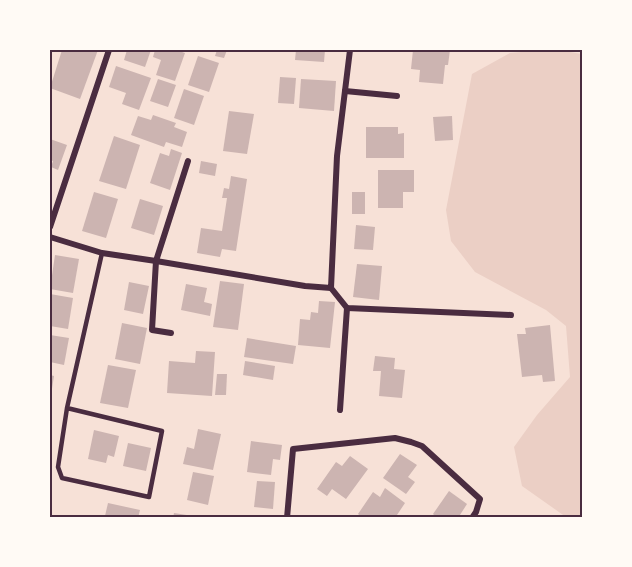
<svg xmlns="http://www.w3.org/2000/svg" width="632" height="567" font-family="Quicksand,sans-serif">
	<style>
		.green { fill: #ebcfc5 }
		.building { fill: #ccb4b1 }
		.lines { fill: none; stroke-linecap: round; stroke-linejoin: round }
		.service { stroke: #4a2c40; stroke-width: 4.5 }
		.minor { stroke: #4a2c40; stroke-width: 6 }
		.neatline { fill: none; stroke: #4a2c40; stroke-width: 2 }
	</style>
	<rect width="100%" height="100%" fill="#f7e1d7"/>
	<polygon class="green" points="545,50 558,50 582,54 582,517 566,517 522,486 514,447 537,415 570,377 566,326 546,310 475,272 451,241 446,210 472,74 510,53"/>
	<g class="building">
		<polygon points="62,50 98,50 80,99 50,88"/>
		<polygon points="127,50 151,50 145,67 124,60"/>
		<polygon points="155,50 176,50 185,53 175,81 156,75 161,60 153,57"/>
		<polygon points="217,50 227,50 224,58 215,56"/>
		<polygon points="296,50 325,50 324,62 295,60"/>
		<polygon points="413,50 450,50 448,65 445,65 443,84 419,82 420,70 411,69"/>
		<polygon points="198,56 219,63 209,92 188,85"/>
		<polygon points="116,66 151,78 139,110 122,104 126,93 109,87"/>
		<polygon points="280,77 296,78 294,104 278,103"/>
		<polygon points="158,79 176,85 168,107 150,101"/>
		<polygon points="301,79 336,81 334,111 299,108"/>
		<polygon points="184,89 204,96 194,125 174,118"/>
		<polygon points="229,111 254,114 247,154 223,151"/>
		<polygon points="153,115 176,123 174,127 187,132 182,147 166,142 164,147 131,135 138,116 151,120"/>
		<polygon points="452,116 453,140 435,141 433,117"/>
		<polygon points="366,127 398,127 398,134 404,133 404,158 366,158"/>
		<polygon points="114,136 140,145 126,189 99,181"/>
		<polygon points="50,139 67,145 58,170 51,167 53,161 50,160"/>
		<polygon points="171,149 182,153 170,190 150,183 160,153 169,156"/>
		<polygon points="201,161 217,164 215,176 199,173"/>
		<polygon points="378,170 414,170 414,192 403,192 403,208 378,208"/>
		<polygon points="231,176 247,179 236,251 222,249 220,257 197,253 201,228 222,231 227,198 222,198 224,188 229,189"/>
		<polygon points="94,192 118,199 106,238 82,231"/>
		<rect x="352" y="192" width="13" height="22"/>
		<polygon points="140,199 163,206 154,235 131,228"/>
		<polygon points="356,225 375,227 373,250 354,249"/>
		<polygon points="55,255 79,259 73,293 50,289"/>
		<polygon points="357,264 382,266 379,300 353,297"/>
		<polygon points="220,281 244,284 238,330 213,327"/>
		<polygon points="129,282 149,286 143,314 124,310"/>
		<polygon points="186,284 207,288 204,302 212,304 210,316 181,310"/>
		<polygon points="50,294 73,298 68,329 50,326"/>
		<polygon points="319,301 335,302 330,348 298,345 300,319 310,320 311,312 318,313"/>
		<polygon points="122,323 147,328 140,364 115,359"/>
		<polygon points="550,325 555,381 543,382 542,375 522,377 517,334 526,334 525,328"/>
		<polygon points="50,335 69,338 64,365 50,362"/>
		<polygon points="247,338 296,346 293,364 244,357"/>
		<polygon points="196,351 215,352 212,396 167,393 169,361 195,363"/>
		<polygon points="375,356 395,358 394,369 405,370 402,398 379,396 381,371 373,371"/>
		<polygon points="245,361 275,366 273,380 243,375"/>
		<polygon points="108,365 136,370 128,408 100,403"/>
		<polygon points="217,374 227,374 226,395 215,395"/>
		<polygon points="50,375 54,376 51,395 50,394"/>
		<polygon points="198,429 221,434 213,470 183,464 187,447 194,449"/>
		<polygon points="94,430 119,436 114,457 108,455 106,463 88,459"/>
		<polygon points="251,441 282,445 280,460 273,459 271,475 247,472"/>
		<polygon points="128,443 151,448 146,471 123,466"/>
		<polygon points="400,454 417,465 408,477 415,482 406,494 383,478"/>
		<polygon points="350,456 368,469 346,499 332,489 327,496 317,489 336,462 342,466"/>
		<polygon points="193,472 214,476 208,505 187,500"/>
		<polygon points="257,481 275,482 273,509 254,507"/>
		<polygon points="385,488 405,503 395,518 363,518 358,514 373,492 380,497"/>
		<polygon points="449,491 467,504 458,518 437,518 433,514"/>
		<polygon points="108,503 140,510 138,518 111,518 105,516"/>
		<polygon points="174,513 193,516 193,518 173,518"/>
	</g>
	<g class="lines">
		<polyline class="service" points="67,408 162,431 149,497 62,478 58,467 67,408 102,253"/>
		<g class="minor">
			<polyline points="345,91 397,96"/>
			<polyline points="50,227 109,50"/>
			<polyline points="50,237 102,253 156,261 305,286 331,288 337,156 350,50"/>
			<polyline points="331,288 347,308 511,315"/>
			<polyline points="171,333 152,330 156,261 188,161"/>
			<polyline points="340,410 347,308"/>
			<polyline points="287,518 293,449 395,438 411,442 422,446 480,499 476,512 472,518"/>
		</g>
	</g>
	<rect width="632" height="567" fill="none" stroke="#fffaf5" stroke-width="102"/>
	<rect x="51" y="51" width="530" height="465" class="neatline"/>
</svg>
